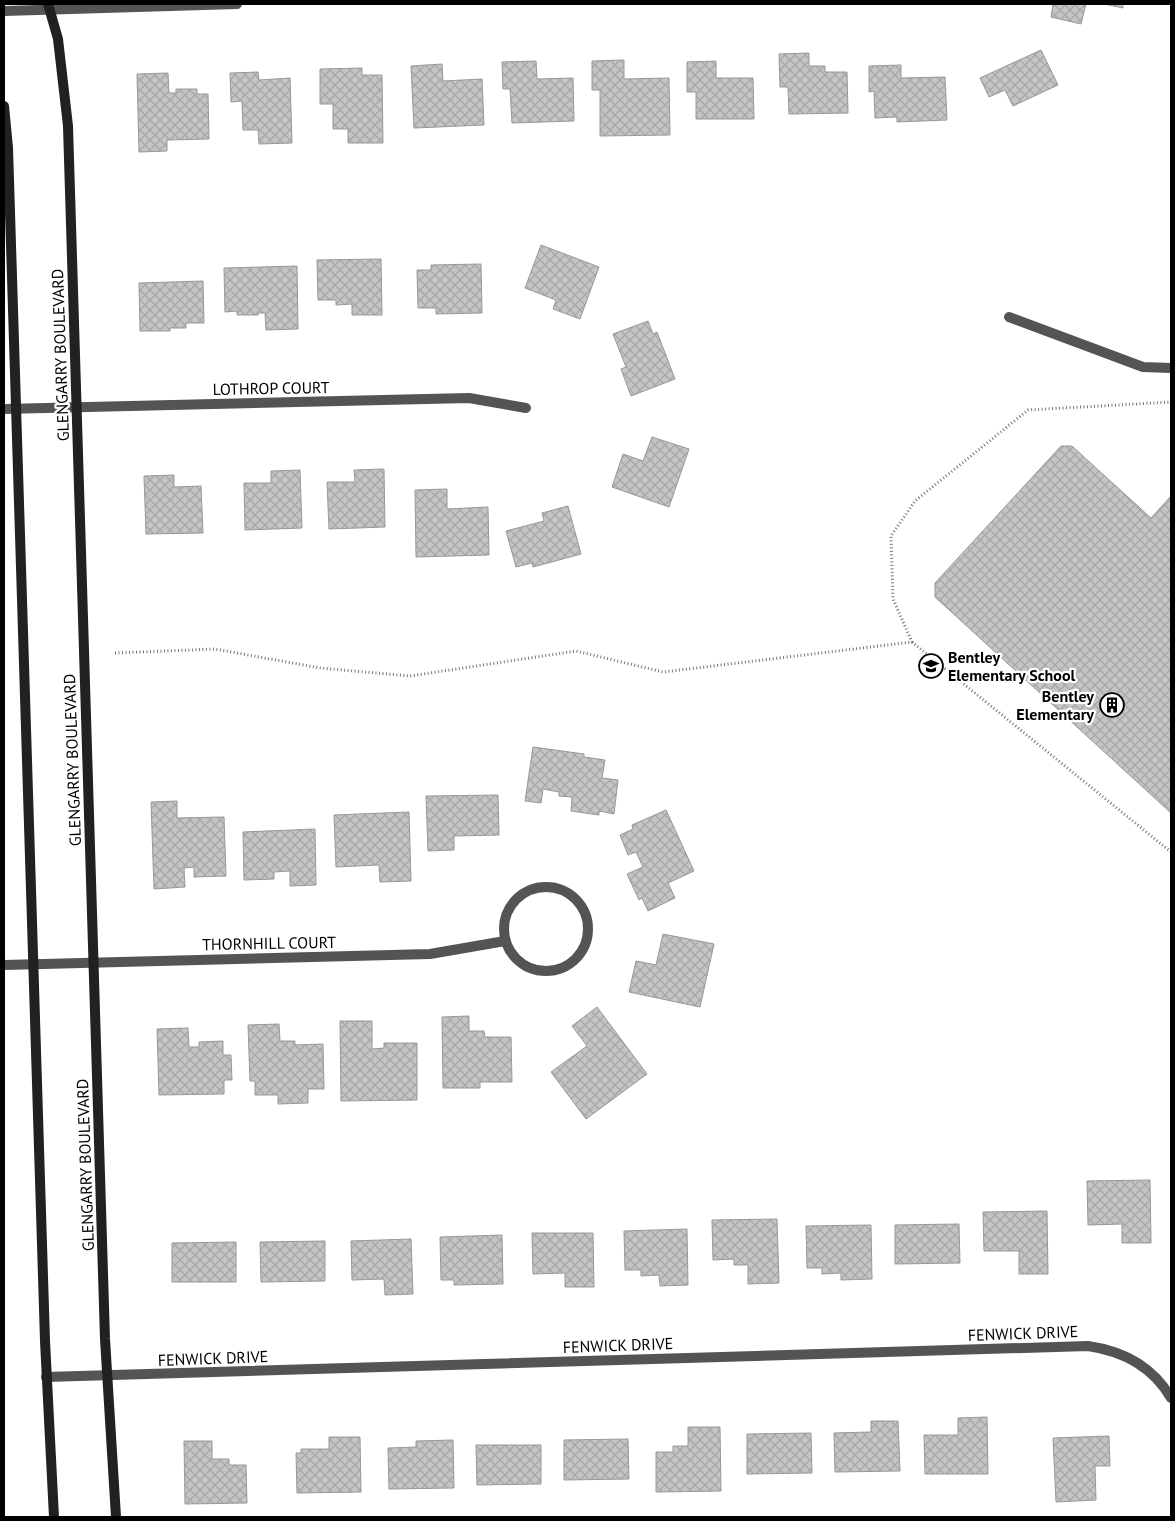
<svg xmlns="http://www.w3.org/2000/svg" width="1175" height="1521" font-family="'PT Sans',sans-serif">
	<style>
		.building { fill: url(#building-cross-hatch); stroke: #989898 }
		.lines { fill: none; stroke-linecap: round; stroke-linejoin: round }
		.path { stroke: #767676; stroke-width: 3; stroke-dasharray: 1 2.5; stroke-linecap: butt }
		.lane { stroke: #545454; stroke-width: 10 }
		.street { stroke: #545454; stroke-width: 10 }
		.secondary { stroke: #212121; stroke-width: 10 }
		.labels { text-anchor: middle; stroke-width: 4.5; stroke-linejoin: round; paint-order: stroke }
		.street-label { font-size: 16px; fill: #000; stroke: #fff }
		.poi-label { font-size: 16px; font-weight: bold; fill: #000; stroke: #fff; text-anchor: start }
	</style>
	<defs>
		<pattern id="building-cross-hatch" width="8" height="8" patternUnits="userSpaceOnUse" patternTransform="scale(1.25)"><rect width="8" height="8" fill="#c4c4c4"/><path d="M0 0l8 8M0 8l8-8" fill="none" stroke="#a7a7a7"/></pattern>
	</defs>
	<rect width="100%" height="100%" fill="#fff"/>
	<g class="building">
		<polygon points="1053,4 1086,4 1081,24 1051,17"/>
		<polygon points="1104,4 1123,4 1123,8"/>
		<polygon points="1041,50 1058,85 1013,106 1005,90 989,97 980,78"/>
		<polygon points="809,53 809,66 825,66 825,72 847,72 848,113 789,114 788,87 780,87 779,54"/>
		<polygon points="624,60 624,79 669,78 670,135 600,136 600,90 592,90 592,61"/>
		<polygon points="536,61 537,79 573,78 574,121 512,123 510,89 503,89 502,62"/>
		<polygon points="716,61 716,78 753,78 754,119 696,119 696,92 687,92 687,62"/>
		<polygon points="442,64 443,81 482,79 484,125 414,128 411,66"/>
		<polygon points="901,65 901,78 945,77 947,120 897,122 897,117 875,118 874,91 869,92 869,66"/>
		<polygon points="362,68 362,75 382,75 383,143 348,143 348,129 333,129 333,104 320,104 320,69"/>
		<polygon points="258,72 259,80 290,78 292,143 259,144 258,130 243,130 242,101 231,102 230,73"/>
		<polygon points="168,73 169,93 176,93 176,89 197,89 197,94 208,94 209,139 167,140 167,151 139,152 137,74"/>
		<polygon points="541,245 599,267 580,319 553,309 556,300 525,288"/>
		<polygon points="381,259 382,315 352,315 352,304 336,305 336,300 318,300 317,260"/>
		<polygon points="481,264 482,313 436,314 436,308 418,308 417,270 431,270 431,265"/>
		<polygon points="297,266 298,329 266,330 265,313 258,313 258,315 237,315 237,311 225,312 224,268"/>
		<polygon points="203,281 204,323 186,323 186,328 170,328 170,331 140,331 139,283"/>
		<polygon points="648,321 653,334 657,332 675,379 631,396 621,369 626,367 613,334"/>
		<polygon points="652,437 689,449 669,507 612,487 623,454 643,461"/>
		<polygon points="1061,446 1072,446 1151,518 1171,496 1171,813 935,597 935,583"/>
		<polygon points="384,469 385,527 329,529 327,482 355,482 354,470"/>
		<polygon points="300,470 302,528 245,530 244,483 271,483 271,471"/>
		<polygon points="174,475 174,487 201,486 203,533 146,534 144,476"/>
		<polygon points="447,489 447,509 488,507 489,555 416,557 415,490"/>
		<polygon points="568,506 581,554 533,567 532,563 516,567 506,531 544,521 542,513"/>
		<polygon points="533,747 584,754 584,757 605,760 602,778 618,780 614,814 599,811 599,815 571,811 572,797 559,796 559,792 543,789 541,803 525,801"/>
		<polygon points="498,795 499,835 454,836 454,850 428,851 426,796"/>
		<polygon points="177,801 177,818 224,817 226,876 194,877 194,867 184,868 185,887 154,889 151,802"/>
		<polygon points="666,810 694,871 668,883 675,898 648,911 642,898 639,900 627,874 643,867 636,852 628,855 620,835 633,829 632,825"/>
		<polygon points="409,812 411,881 380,882 379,865 336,867 334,815"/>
		<polygon points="315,829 316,885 290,886 290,871 274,872 274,879 244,880 243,832"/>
		<polygon points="663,934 714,944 700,1007 629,992 636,961 656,965"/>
		<polygon points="597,1007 647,1074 586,1119 551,1072 587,1046 572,1026"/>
		<polygon points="469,1016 469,1031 484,1031 485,1037 511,1037 512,1082 480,1082 480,1088 443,1088 442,1017"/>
		<polygon points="340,1021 372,1021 372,1049 384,1048 384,1043 417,1043 417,1100 341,1101"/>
		<polygon points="279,1024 280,1041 295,1041 295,1045 323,1044 324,1089 308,1089 308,1103 278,1104 278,1095 255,1095 255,1081 250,1081 248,1025"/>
		<polygon points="188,1028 189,1047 199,1047 199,1042 223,1041 223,1055 231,1055 232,1080 224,1080 224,1094 159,1095 157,1029"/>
		<polygon points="1150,1180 1151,1243 1122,1243 1122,1224 1088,1225 1087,1181"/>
		<polygon points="1047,1211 1048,1274 1019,1274 1019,1251 984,1251 983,1212"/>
		<polygon points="777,1219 779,1283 748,1284 748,1265 734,1265 734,1259 713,1260 712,1220"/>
		<polygon points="959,1224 960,1263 895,1264 895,1225"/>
		<polygon points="871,1225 872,1279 841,1280 841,1273 822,1274 822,1268 807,1268 806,1226"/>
		<polygon points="687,1229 688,1285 660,1286 659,1275 641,1276 641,1270 625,1270 624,1231"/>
		<polygon points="532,1233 593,1233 594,1287 565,1287 565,1273 533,1274"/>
		<polygon points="502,1235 503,1284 454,1285 454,1280 441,1280 440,1237"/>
		<polygon points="411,1239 413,1294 385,1295 384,1279 352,1280 351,1241"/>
		<polygon points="325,1241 325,1281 261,1282 260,1242"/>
		<polygon points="236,1242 236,1282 172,1282 172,1243"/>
		<polygon points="987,1417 988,1474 925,1474 924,1435 958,1435 958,1418"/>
		<polygon points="871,1421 898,1421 900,1471 835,1472 834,1433 871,1432"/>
		<polygon points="688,1427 720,1427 721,1491 656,1492 656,1452 673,1452 673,1446 688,1446"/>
		<polygon points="811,1433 812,1473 747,1474 747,1434"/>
		<polygon points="1109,1436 1110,1466 1095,1466 1096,1500 1056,1502 1053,1438"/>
		<polygon points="329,1437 360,1437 361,1492 297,1493 296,1453 301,1453 301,1449 329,1449"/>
		<polygon points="628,1439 629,1479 564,1480 564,1440"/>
		<polygon points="453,1440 454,1488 389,1489 388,1448 416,1447 416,1441"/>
		<polygon points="184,1441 212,1441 212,1459 229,1459 229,1465 246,1465 247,1503 185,1504"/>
		<polygon points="476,1445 541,1445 541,1484 477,1485"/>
	</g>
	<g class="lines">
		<g class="path">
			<polyline points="912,642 1171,852"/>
			<polyline points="115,653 215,649 320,668 410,676 576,651 663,672 912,642 893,599 891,536 915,501 1028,410 1171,402"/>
		</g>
		<polyline class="lane" points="1009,317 1143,367 1171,368"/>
		<g class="street">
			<polyline points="4,11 237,4"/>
			<polyline points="4,409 469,398 526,408"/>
			<circle cx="546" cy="929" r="42"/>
			<polyline points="4,965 430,954 505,941"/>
			<path d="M46,1377L1088,1346C1123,1351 1153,1367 1171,1398"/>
		</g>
		<g class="secondary">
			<polyline points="48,4 58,39 68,126 105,1339 116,1517"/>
			<polyline points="4,106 8,148 45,1341 54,1517"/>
		</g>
	</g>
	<defs>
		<g id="school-ring" transform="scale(1.25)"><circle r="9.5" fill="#fff" stroke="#000" stroke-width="1.5"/><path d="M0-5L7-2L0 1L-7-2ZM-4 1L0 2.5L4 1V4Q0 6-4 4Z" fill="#000"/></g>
		<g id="building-ring" transform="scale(1.25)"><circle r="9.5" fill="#fff" stroke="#000" stroke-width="1.5"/><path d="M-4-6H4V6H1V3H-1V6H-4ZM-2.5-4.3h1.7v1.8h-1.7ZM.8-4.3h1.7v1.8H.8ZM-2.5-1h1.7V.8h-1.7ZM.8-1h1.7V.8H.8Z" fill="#000"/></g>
	</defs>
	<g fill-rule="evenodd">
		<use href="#school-ring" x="931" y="666"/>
		<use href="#building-ring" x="1112" y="705"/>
	</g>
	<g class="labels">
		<g class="street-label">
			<text transform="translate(60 355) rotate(-92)" y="6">GLENGARRY BOULEVARD</text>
			<text transform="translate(271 388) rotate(-1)" y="6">LOTHROP COURT</text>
			<text transform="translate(72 760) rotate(-92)" y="6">GLENGARRY BOULEVARD</text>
			<text transform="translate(269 943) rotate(-1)" y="6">THORNHILL COURT</text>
			<text transform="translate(85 1165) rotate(-92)" y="6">GLENGARRY BOULEVARD</text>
			<text transform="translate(1023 1333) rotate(-2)" y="6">FENWICK DRIVE</text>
			<text transform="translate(618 1345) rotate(-2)" y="6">FENWICK DRIVE</text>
			<text transform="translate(213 1358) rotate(-2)" y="6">FENWICK DRIVE</text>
		</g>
		<g class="poi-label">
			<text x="948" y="663">Bentley<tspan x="948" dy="18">Elementary School</tspan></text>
			<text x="1094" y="702" text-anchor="end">Bentley<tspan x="1094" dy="18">Elementary</tspan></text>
		</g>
	</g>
	<rect width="1175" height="1521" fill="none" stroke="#000000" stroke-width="10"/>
</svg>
